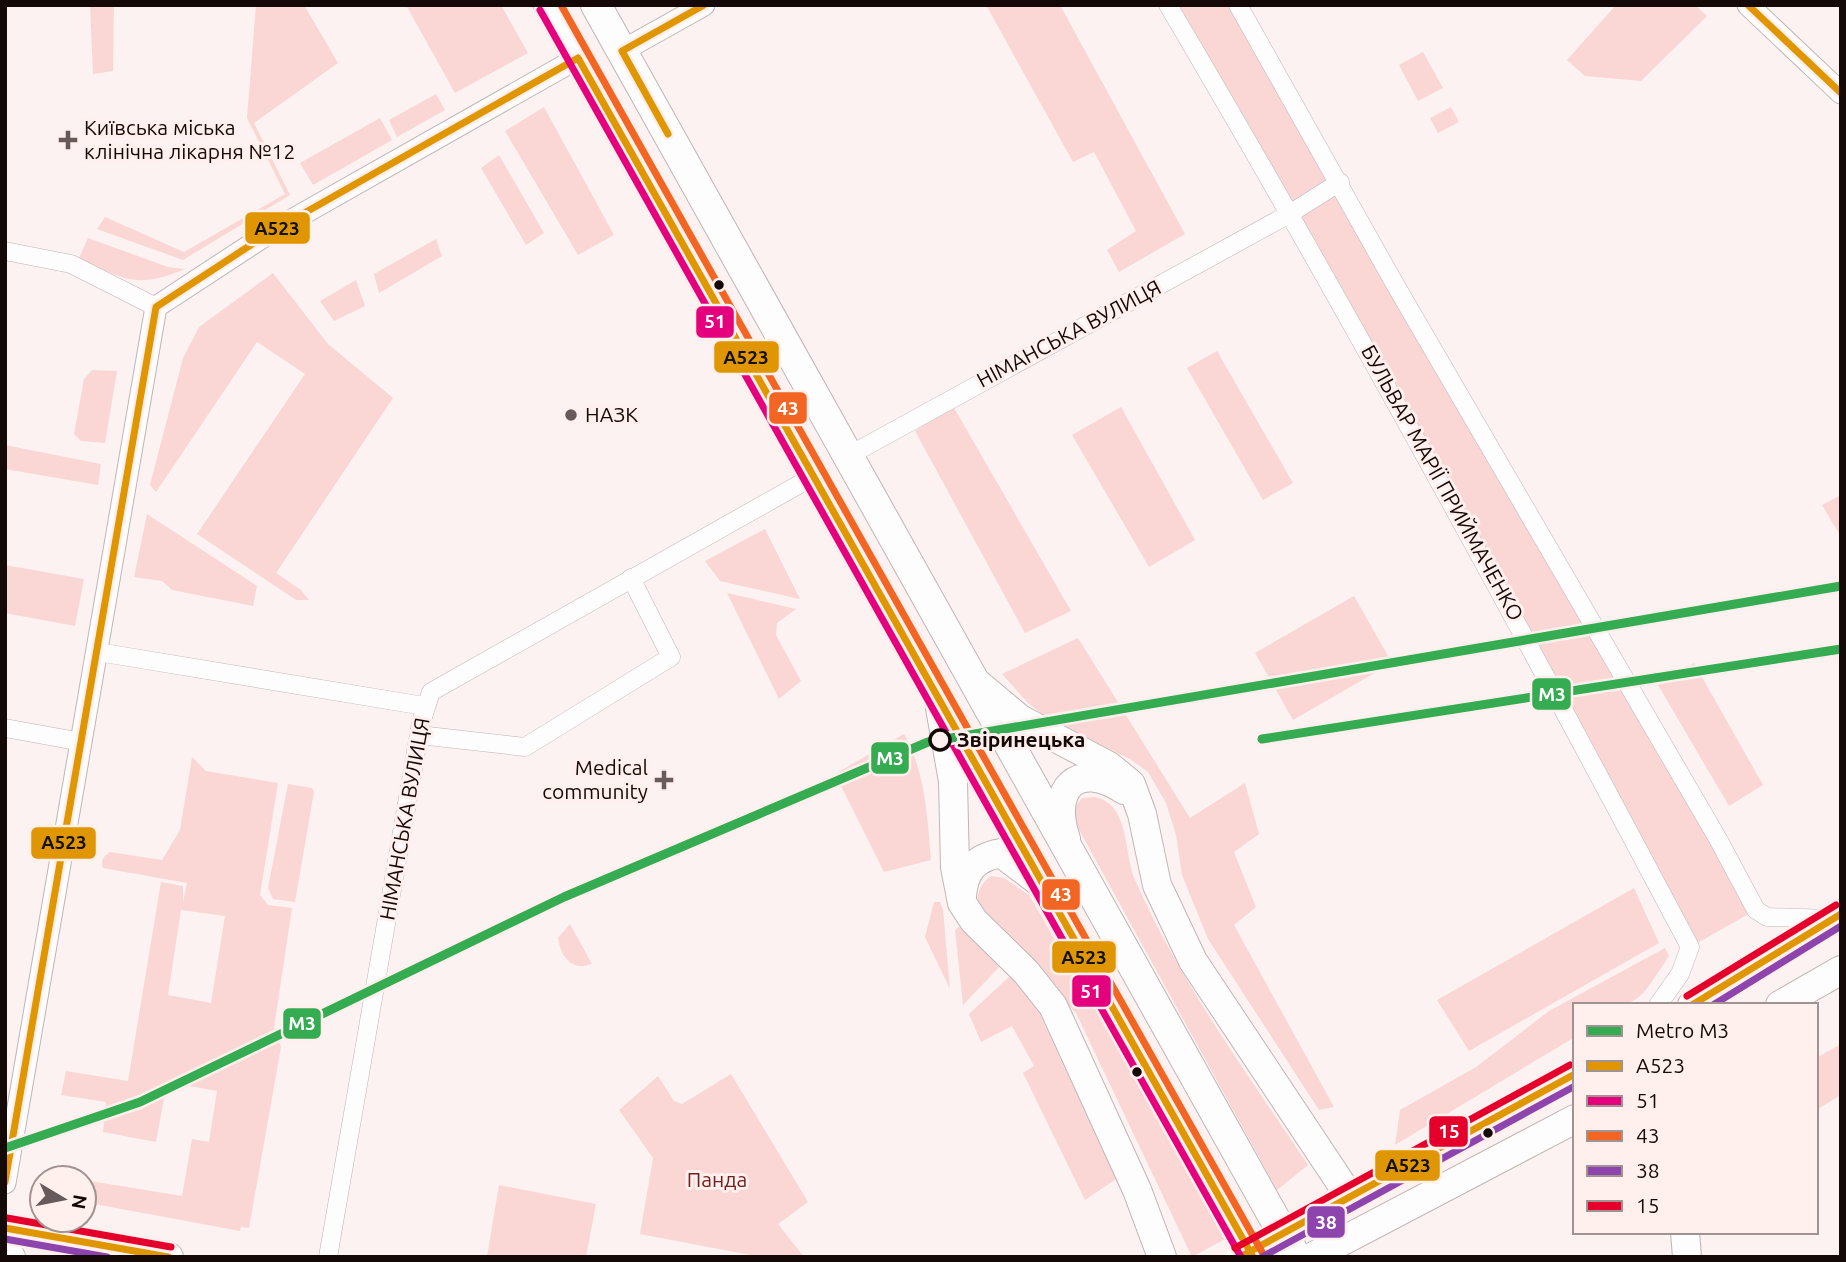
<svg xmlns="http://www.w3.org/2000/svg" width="1846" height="1262" font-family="Ubuntu,sans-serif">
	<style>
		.green { fill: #fad7d4; fill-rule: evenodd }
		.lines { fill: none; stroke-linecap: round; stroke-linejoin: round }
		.minor-casing { stroke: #c0b5b4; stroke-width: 19 }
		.tertiary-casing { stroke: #c0b5b4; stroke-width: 23 }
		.primary-casing { stroke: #c0b5b4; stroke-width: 30 }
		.trunk-casing { stroke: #c0b5b4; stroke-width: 32 }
		.minor { stroke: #fefdfd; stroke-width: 18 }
		.tertiary { stroke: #fefdfd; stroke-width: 21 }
		.primary { stroke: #fefdfd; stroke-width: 28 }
		.trunk { stroke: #fefdfd; stroke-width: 30 }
		.primary-bridge-casing { stroke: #c0b5b4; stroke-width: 30; stroke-linecap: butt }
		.primary-bridge { stroke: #fefdfd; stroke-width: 28 }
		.bus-1-casing { stroke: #ffefed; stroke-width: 12 }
		.bus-2-casing { stroke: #ffefed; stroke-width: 12 }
		.bus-3-casing { stroke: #ffefed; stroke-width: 12 }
		.bus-4-casing { stroke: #ffefed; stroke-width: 12 }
		.bus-5-casing { stroke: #ffefed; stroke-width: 12 }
		.bus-1 { stroke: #e09601; stroke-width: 7 }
		.bus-2 { stroke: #e5007d; stroke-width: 7 }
		.bus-3 { stroke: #f26522; stroke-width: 7 }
		.bus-4 { stroke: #8e44ad; stroke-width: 7 }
		.bus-5 { stroke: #e4002b; stroke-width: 7 }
		.metro-1-casing { stroke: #ffefed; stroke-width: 14 }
		.metro-1 { stroke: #35ab52; stroke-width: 9 }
		.poi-dot { fill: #665b5a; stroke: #ffefed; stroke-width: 2.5 }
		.bus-dot { fill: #150908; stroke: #ffefed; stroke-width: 2.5 }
		.stop-dot { fill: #ffefed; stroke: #150908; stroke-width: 3.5 }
		.labels { text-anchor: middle; stroke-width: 6; stroke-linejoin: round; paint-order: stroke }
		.poi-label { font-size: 21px; fill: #150908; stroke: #ffefed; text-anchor: start }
		.street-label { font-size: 21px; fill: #150908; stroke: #ffefed }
		.stop-label { font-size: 21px; font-weight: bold; fill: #150908; stroke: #ffefed; text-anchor: start }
		.park-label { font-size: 21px; fill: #731f1f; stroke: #ffefed }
		.line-badge { stroke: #ffefed; stroke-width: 2.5 }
		.badge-label { font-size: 19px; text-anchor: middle; font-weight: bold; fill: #fff }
		.pale-badge-label { font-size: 19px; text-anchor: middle; font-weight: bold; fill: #111 }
	</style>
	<rect width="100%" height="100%" fill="#fbf2f1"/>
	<g class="green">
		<polygon points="90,5 114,5 113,71 93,74"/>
		<polygon points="256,5 304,5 338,63 254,123 290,195 183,260 97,229 105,217 184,252 285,194 247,118"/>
		<polygon points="406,5 501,5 528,53 455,93"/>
		<polygon points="986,5 1060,5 1185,234 1119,272 1107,250 1136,231 1094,152 1073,162"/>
		<polygon points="1168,5 1238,5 1756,910 1690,947"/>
		<polygon points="1616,5 1695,5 1707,16 1641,81 1585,76 1567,60"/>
		<polygon points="1423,52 1443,88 1418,101 1399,65"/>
		<polygon points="436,94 445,110 397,137 389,120"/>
		<polygon points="544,107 614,235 578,255 505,131"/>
		<polygon points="1451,107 1459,122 1438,133 1430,118"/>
		<polygon points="380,118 392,140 313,185 300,163"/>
		<polygon points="499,155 544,233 526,245 481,168"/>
		<path d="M88,238L168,267L185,269C136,290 124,279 79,258Z"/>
		<polygon points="436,239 442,256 379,293 374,274"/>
		<polygon points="273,273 328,344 393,398 276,573 301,590 309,600 296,600 197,534 305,374 257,342 156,492 150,485 183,358 199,327"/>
		<polygon points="356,280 365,306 334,321 320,301"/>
		<polygon points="1217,351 1293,483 1263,500 1187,368"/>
		<polygon points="92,370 117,371 105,443 81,441 74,434 84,379"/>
		<polygon points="953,406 1071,611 1025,633 915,431"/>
		<polygon points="1121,407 1195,540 1149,567 1072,435"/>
		<polygon points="5,445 101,464 98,485 5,469"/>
		<polygon points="1841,495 1841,537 1822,505"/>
		<polygon points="147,514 257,586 253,606 172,590 162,581 134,577"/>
		<polygon points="765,529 800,599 720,581 705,561"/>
		<polygon points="5,565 84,579 75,626 5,613"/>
		<polygon points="727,593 796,609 777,623 776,635 801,681 779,699"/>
		<polygon points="1354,596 1392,663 1293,720 1255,653"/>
		<polygon points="1078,638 1190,818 1245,783 1259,834 1234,852 1256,907 1234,925 1334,1107 1319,1110 1208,939 1182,875 1176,835 1166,803 1148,772 1130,759 1051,721 1028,703 1002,674"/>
		<polygon points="1694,663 1763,785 1729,806 1658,685"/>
		<path d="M904,734C926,774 927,816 931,860L884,872L835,774Z"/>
		<path d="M192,757L206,771L278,783L260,895L268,905L292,908L274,1028L281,1047L249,1228L241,1227L240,1231L84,1202V1180L182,1196L192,1139L209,1142L217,1091L167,1082L156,1142L103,1132L106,1102L61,1095L66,1071L128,1081L161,882L183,886V902L187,883L103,868C100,860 104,856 110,852L162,860L180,830ZM181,910L225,916L211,1003L168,995Z"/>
		<polygon points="288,784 312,788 314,792 295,902 273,899 268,888"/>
		<path d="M1095,797C1131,805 1123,854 1136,882C1181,984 1247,1073 1308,1165L1277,1190L1072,817L1074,808L1082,798Z"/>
		<path d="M991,876L1004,878L1029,895L1227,1238L1192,1257L1076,1013L988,924C976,906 972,890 991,876Z"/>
		<polygon points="1634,888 1659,943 1469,1051 1437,1000"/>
		<polygon points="934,902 940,902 943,910 950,989 925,937"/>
		<polygon points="964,923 1005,961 963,1005 955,930"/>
		<path d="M570,924L592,964C572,971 561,958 558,938Z"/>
		<path d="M1665,948L1669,956C1633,1011 1639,1005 1575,1005V1037L1395,1145L1400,1110L1476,1067L1549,1011Z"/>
		<polygon points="1012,974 1033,999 1116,1179 1085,1200 1023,1073 1034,1066 1012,1026 981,1042 969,1014"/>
		<polygon points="1841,1044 1841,1095 1816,1110 1816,1058"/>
		<polygon points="731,1074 808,1202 778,1224 804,1257 761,1257 640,1234 653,1158 619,1110 658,1076 674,1101 682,1104"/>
		<polygon points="499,1185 596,1204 586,1257 487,1257"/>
	</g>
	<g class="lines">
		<g class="minor-casing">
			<g id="minor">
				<path d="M1168,5C1351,315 1522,630 1690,947L1680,974L1658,1005"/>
				<polyline points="1238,5 1396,286 1718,839 1756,910 1767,917 1830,919"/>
				<polyline points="5,251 71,264 156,307"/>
				<polyline points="848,456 1291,213 1340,182"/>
				<polyline points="98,652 424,706"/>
				<polyline points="5,728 82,742"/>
				<polyline points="419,735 525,747 671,657 631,578"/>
				<polyline points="328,1257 421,723 431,692 814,476"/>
			</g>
		</g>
		<g class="tertiary-casing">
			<g id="tertiary">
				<polyline points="1748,5 1841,93"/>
				<polyline points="622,51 704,5"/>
				<polyline points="5,1183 156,307 269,233 578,58"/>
			</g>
		</g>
		<g class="primary-casing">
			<g id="primary">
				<polyline points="977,683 1020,719 1109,766 1131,784 1142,814 1157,885 1193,961 1350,1197"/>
				<polyline points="940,708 953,781 955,867 962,903 974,921 1026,972 1053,1006 1137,1190 1162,1257"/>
				<path d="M1066,839C1049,789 1077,759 1124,790"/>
				<path d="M962,896C964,870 975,858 1001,853L1042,884"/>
				<polyline points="1692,1005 1841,914"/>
				<polyline points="1780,1005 1841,970"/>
				<polyline points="1334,1205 1575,1074"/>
				<polyline points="5,1228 169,1257"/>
				<polyline points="1685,1232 1687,1257"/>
				<polyline points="5,1256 11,1257"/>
				<polyline points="1312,1257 1575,1119"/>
			</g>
		</g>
		<g class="trunk-casing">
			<g id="trunk">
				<polyline points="549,5 1253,1257"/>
				<polyline points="596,5 1296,1257"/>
			</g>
		</g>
		<use href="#minor" class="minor"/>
		<use href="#tertiary" class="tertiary"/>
		<use href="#primary" class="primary"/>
		<use href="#trunk" class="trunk"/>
		<g class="primary-bridge-casing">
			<polyline id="primary-bridge" points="1240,1257 1322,1211"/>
		</g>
		<use href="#primary-bridge" class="primary-bridge"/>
		<g class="bus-1-casing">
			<g id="bus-1">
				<polyline points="1748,5 1841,93"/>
				<polyline points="668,134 622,51 704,5"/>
				<polyline points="1692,1005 1841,914"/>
				<polyline points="5,1182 156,307 269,233 578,58 1253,1257"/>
				<polyline points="5,1228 168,1257"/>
				<polyline points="1240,1257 1575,1074"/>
			</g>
		</g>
		<g class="bus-2-casing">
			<polyline id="bus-2" points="540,10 1241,1257"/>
		</g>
		<g class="bus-3-casing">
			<polyline id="bus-3" points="561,5 1262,1252"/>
		</g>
		<g class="bus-4-casing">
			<g id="bus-4">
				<polyline points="1713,1005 1841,926"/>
				<polyline points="5,1239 107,1257"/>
				<polyline points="1262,1257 1575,1086"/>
			</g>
		</g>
		<g class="bus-5-casing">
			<g id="bus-5">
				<polyline points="1687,996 1836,905"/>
				<polyline points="7,1218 171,1247"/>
				<polyline points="1235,1248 1570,1065"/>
			</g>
		</g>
		<use href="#bus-1" class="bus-1"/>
		<use href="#bus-2" class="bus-2"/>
		<use href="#bus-3" class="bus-3"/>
		<use href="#bus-4" class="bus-4"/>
		<use href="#bus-5" class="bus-5"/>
		<g class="metro-1-casing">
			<g id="metro-1">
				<polyline points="1262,739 1841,649"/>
				<polyline points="5,1148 140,1102 564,897 928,742 1841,586"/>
			</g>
		</g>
		<use href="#metro-1" class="metro-1"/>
	</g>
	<g class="poi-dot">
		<path d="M64.5 129.5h7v7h7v7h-7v7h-7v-7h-7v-7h7z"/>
		<circle cx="571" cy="415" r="7"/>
		<path d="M660.5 769.5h7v7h7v7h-7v7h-7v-7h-7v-7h7z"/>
	</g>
	<g class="bus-dot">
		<circle cx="719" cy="285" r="6"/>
		<circle cx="1137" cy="1072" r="6"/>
		<circle cx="1488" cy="1133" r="6"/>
	</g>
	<circle class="stop-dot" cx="940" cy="740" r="10"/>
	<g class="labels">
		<g class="poi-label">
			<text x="84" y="135">Київська міська<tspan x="84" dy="24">клінічна лікарня №12</tspan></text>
			<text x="585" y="422">НАЗК</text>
			<text x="648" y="775" text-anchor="end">Medical<tspan x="648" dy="24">community</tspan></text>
		</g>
		<g class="street-label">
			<text transform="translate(1069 334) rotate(-28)" y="7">НІМАНСЬКА ВУЛИЦЯ</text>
			<text transform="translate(1442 483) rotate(61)" y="7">БУЛЬВАР МАРІЇ ПРИЙМАЧЕНКО</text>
			<text transform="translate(405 819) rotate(-80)" y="7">НІМАНСЬКА ВУЛИЦЯ</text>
		</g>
		<g class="stop-label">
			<text x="957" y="747">Звіринецька</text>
		</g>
		<g class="park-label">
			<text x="717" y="1187">Панда</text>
		</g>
	</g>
	<g class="line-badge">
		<rect x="244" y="211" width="67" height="34" rx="7" fill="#e09601"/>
		<rect x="695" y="305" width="40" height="34" rx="7" fill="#e5007d"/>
		<rect x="713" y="340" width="67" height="34" rx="7" fill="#e09601"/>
		<rect x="768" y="391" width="40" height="34" rx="7" fill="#f26522"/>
		<rect x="1531" y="677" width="41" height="34" rx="7" fill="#35ab52"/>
		<rect x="870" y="741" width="40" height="34" rx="7" fill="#35ab52"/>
		<rect x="30" y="826" width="67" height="34" rx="7" fill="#e09601"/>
		<rect x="1041" y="878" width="40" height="33" rx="7" fill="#f26522"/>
		<rect x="1051" y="940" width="66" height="34" rx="7" fill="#e09601"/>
		<rect x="1071" y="974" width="41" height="34" rx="7" fill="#e5007d"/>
		<rect x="282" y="1007" width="40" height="33" rx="7" fill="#35ab52"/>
		<rect x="1428" y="1115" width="41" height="33" rx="7" fill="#e4002b"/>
		<rect x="1374" y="1149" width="67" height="33" rx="7" fill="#e09601"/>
		<rect x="1306" y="1205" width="40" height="34" rx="7" fill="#8e44ad"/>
	</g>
	<g class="badge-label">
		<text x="715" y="328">51</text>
		<text x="788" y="415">43</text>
		<text x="1552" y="701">M3</text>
		<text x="890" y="765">M3</text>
		<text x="1061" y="901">43</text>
		<text x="1091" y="998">51</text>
		<text x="302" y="1030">M3</text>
		<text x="1449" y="1138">15</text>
		<text x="1326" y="1229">38</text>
	</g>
	<g class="pale-badge-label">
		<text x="277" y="235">А523</text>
		<text x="746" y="364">А523</text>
		<text x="64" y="849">А523</text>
		<text x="1084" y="964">А523</text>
		<text x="1408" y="1172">А523</text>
	</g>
	<rect width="1846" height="1262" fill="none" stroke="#150908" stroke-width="14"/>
	<rect x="1573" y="1003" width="245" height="231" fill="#ffefed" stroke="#a19391" stroke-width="2"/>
	<rect x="1587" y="1026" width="35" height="10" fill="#35ab52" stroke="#a19391" stroke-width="2"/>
	<text x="1636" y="1038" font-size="21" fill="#150908">Metro M3</text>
	<rect x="1587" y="1061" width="35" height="10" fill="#e09601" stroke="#a19391" stroke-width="2"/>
	<text x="1636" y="1073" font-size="21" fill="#150908">А523</text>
	<rect x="1587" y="1096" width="35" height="10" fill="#e5007d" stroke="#a19391" stroke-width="2"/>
	<text x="1636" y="1108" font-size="21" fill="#150908">51</text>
	<rect x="1587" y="1131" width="35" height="10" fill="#f26522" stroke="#a19391" stroke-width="2"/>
	<text x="1636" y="1143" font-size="21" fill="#150908">43</text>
	<rect x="1587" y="1166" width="35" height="10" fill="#8e44ad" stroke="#a19391" stroke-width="2"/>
	<text x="1636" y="1178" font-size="21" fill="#150908">38</text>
	<rect x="1587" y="1201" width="35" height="10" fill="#e4002b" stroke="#a19391" stroke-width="2"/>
	<text x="1636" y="1213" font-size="21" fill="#150908">15</text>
	<g transform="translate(63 1199) rotate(100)"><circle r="33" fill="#ffefed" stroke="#a19391" stroke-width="2"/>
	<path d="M0-5L12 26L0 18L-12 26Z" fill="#665b5a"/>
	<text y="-10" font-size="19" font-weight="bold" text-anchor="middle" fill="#150908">N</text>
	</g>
</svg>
